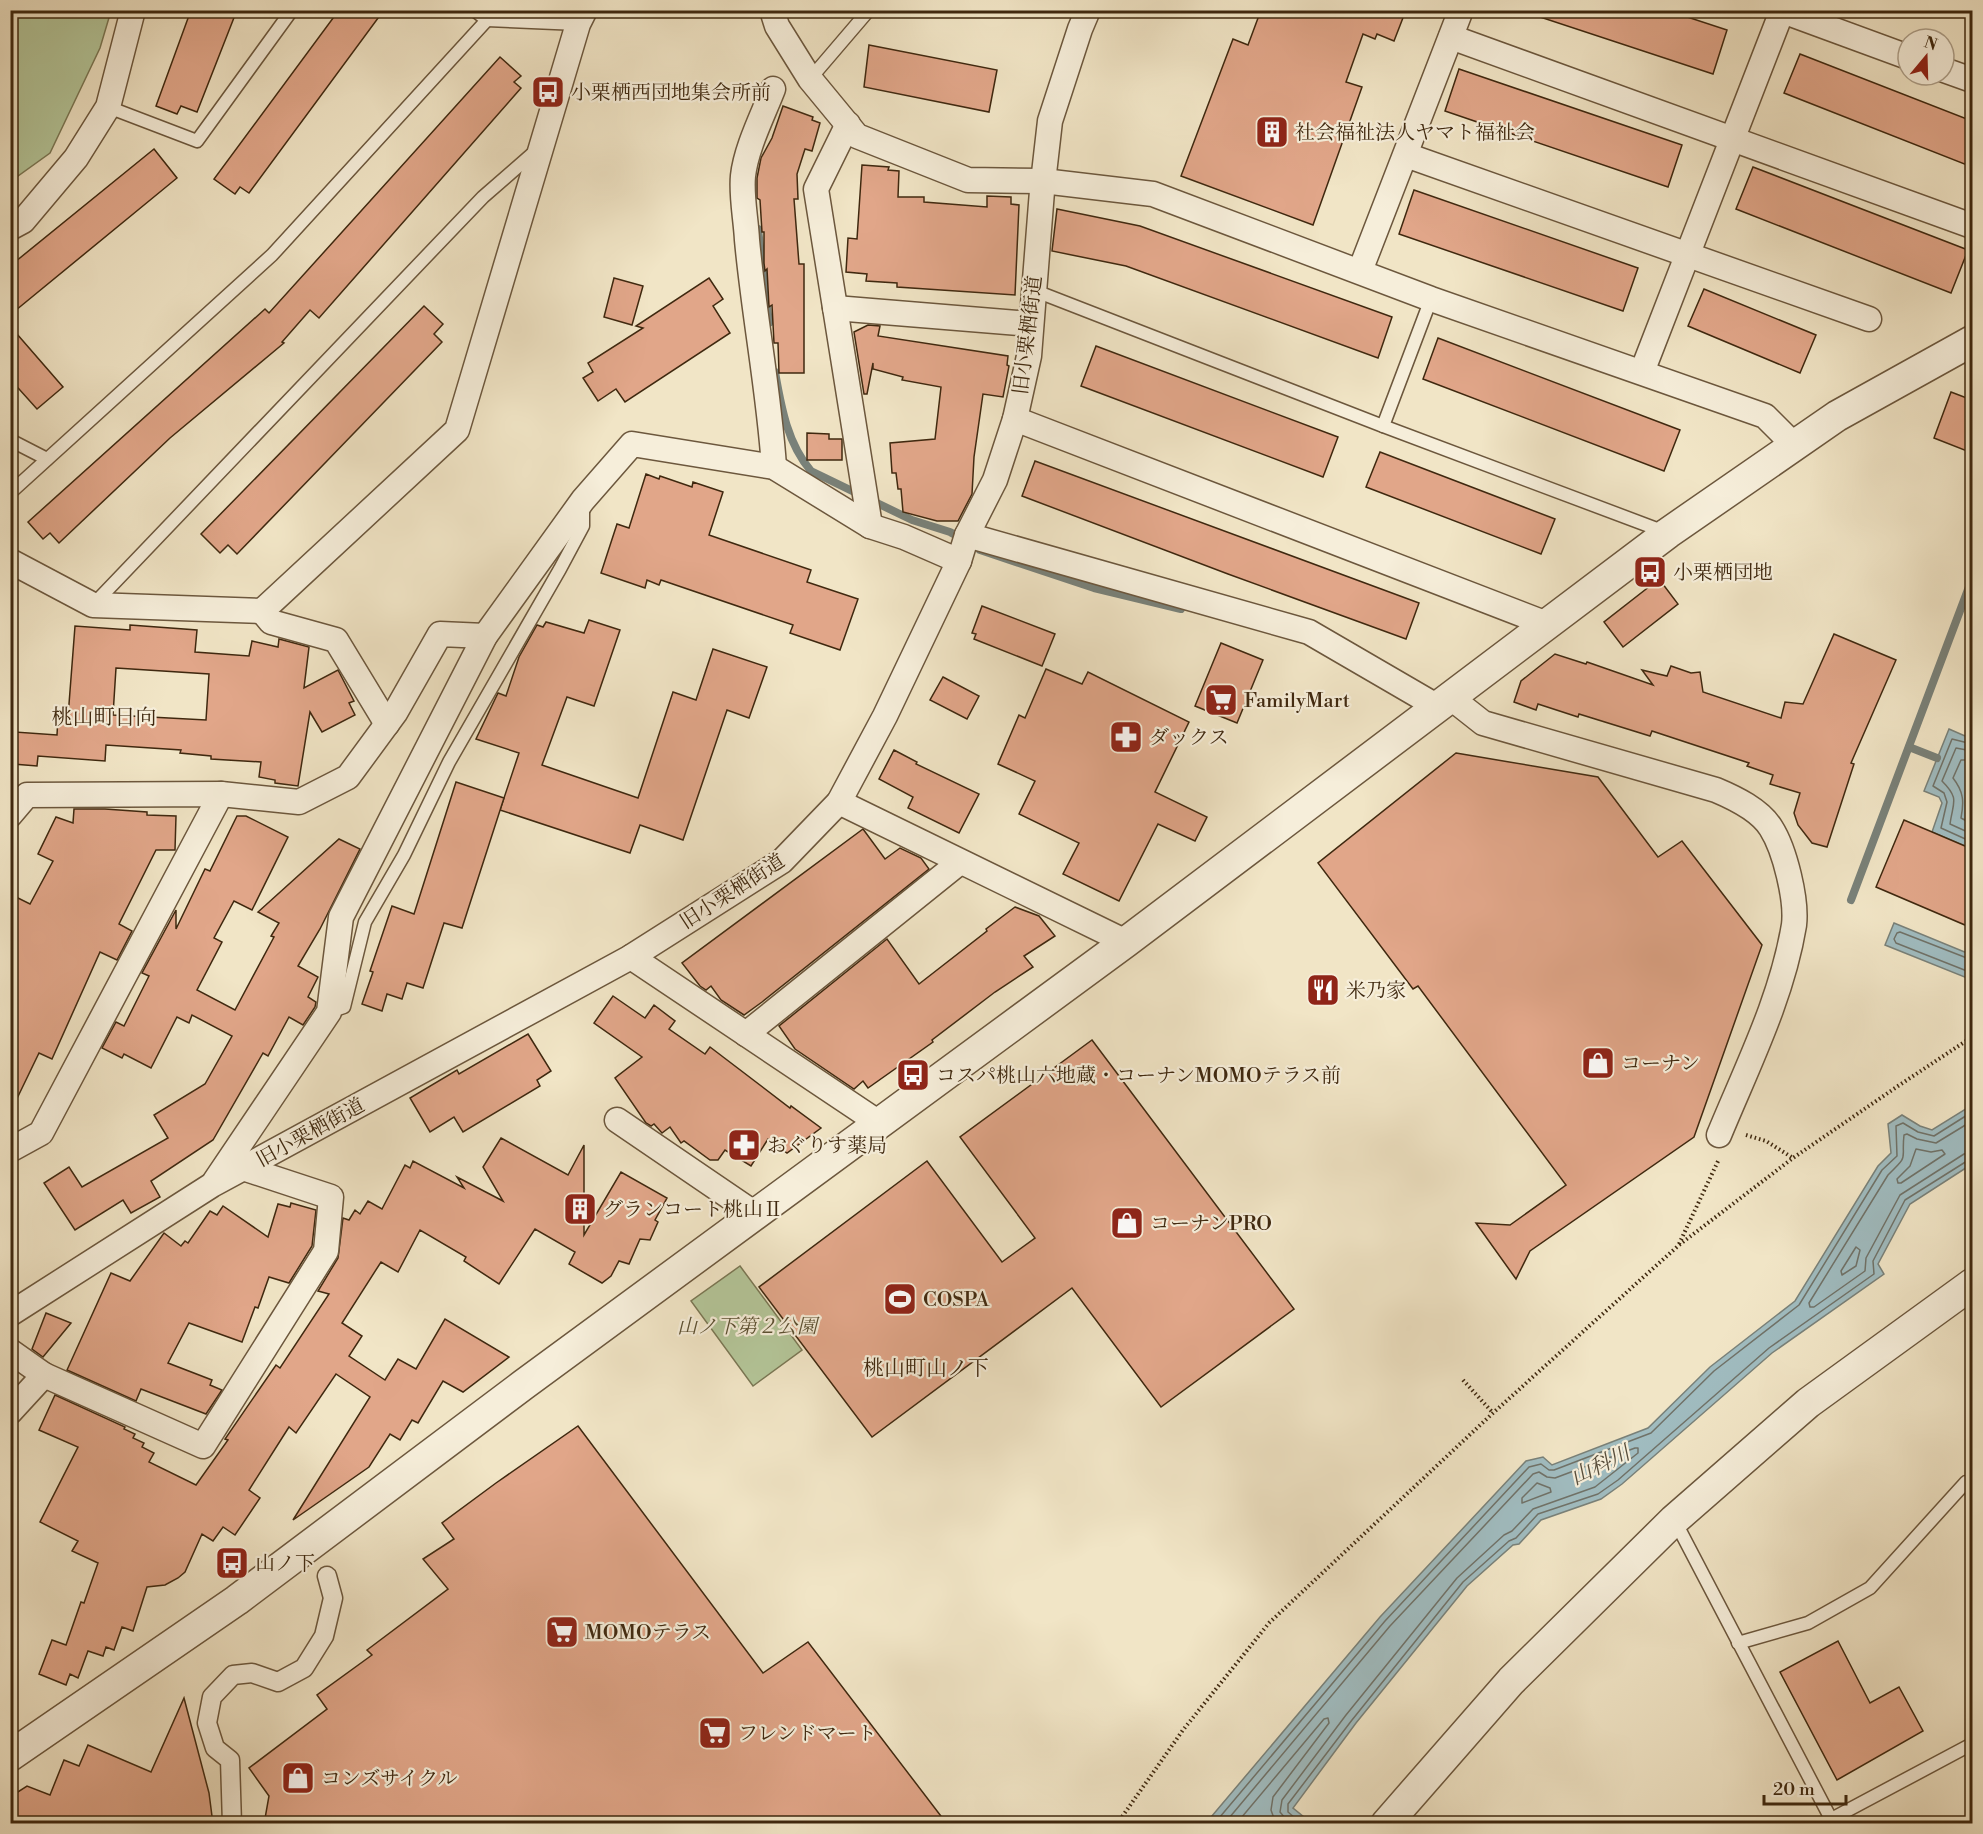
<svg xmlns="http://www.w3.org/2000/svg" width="1983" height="1834" font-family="'Libre Bodoni','Noto Serif JP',serif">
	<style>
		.green { fill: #b4c699; stroke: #7a7754; stroke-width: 1.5 }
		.water { fill: #a0bcc0; stroke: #798179; stroke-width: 1.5 }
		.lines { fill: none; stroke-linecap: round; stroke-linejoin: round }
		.shore { stroke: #707268; stroke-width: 1.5 }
		.stream { stroke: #798179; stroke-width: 8 }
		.building { fill: #e1a689; stroke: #3f280f; stroke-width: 1.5; fill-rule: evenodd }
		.service-casing { stroke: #6c573d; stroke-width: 15 }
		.pedestrian-casing { stroke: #6c573d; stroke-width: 21 }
		.minor-casing { stroke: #6c573d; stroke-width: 27 }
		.tertiary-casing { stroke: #6c573d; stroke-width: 33 }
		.path { stroke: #3f280f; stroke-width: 4; stroke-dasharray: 1.5 3; stroke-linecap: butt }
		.service { stroke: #f6eeda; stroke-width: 12 }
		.pedestrian { stroke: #f6eeda; stroke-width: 18 }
		.minor { stroke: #f6eeda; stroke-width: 24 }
		.tertiary { stroke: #f6eeda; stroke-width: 30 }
		.labels { text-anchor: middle; stroke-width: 4.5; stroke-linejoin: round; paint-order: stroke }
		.poi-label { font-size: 20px; fill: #3f280f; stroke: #f6eeda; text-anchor: start }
		.street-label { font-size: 20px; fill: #3f280f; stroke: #f6eeda }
		.park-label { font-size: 20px; font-style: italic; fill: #5c5032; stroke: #f6eeda }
		.neighbourhood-label { font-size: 21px; fill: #3f280f; stroke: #f6eeda }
		.water-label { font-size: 21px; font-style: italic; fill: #574d3b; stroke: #f6eeda }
	</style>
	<rect width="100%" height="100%" fill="#f1e5c6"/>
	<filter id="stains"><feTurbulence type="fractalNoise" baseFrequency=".00333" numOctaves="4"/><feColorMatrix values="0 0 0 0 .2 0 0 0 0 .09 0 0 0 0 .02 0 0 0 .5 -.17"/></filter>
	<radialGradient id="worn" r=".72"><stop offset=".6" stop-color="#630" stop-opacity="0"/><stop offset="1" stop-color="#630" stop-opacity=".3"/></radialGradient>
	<g class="green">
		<polygon points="11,10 111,11 100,48 50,153 11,181"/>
		<polygon points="740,1266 802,1350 753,1386 691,1301"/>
	</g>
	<g class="water">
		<polygon points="1949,729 1972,739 1972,849 1932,832 1942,803 1939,797 1924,791"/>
		<polygon points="1894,923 1972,955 1972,980 1885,945"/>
		<polygon points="1972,1105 1972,1164 1910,1204 1878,1264 1884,1274 1772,1353 1622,1484 1601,1499 1541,1520 1519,1544 1513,1545 1467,1586 1356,1723 1293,1808 1309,1821 1307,1823 1206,1823 1380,1617 1526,1461 1543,1457 1552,1465 1648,1428 1710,1367 1795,1301 1878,1166 1891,1153 1888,1124 1902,1115 1920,1126 1932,1130"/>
	</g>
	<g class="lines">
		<g class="shore">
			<polyline points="1972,744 1952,739 1933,786 1944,793 1947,802 1941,828 1972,842"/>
			<path d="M1972,751L1956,748L1942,781C1960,799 1953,802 1950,824L1972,834"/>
			<path d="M1972,760H1961L1953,778C1964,792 1964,802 1961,818L1972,824"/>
			<polyline points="1972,960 1900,932 1897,933 1894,939 1896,943 1972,973"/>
			<path d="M1972,1121L1936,1143L1917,1139L1907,1134L1904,1135C1901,1161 1910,1154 1888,1175L1809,1303L1810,1307H1814L1865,1271L1866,1258L1900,1195L1964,1154L1972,1152"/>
			<polygon points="1916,1149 1931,1152 1942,1150 1945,1154 1901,1183 1898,1183 1897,1179 1910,1166"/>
			<polygon points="1856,1247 1860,1250 1856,1266 1842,1275 1841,1271"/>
			<polygon points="1537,1483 1550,1488 1551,1492 1522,1503 1522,1498"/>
			<polyline points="1214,1824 1385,1621 1529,1467 1541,1464 1549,1470 1554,1470 1651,1433 1714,1371 1799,1305 1882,1170 1897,1156 1896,1126 1903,1123 1918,1132 1934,1136 1972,1112"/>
			<polyline points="1224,1824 1390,1626 1533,1474 1539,1472 1547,1477 1555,1478 1635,1448 1638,1448 1638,1453 1595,1487 1533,1509 1512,1531 1504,1535 1457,1578 1346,1715 1282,1800 1280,1812 1290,1824"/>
			<polyline points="1236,1824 1324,1719 1328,1718 1329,1723 1273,1797 1271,1810 1276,1824"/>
			<polyline points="1302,1824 1288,1812 1288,1804 1352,1720 1463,1582 1509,1541 1516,1538 1538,1514 1598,1494 1618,1480 1769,1348 1874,1274 1873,1261 1905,1200 1967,1161 1972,1160"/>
		</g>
		<g class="stream">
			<polyline points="758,229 769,323"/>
			<path d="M775,372C781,406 787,443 811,471L912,520L950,532L964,540"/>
			<polyline points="980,550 1094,588 1181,609"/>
			<polyline points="1909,747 1937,758"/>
			<polyline points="1851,900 1972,579"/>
		</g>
	</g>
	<g class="building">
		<polygon points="191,10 237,10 197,112 181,106 177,114 156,106"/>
		<polygon points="339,10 384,10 249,193 240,187 235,194 214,179"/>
		<polygon points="1261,10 1406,10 1394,41 1377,34 1375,39 1363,34 1346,82 1362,87 1313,225 1181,176 1233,39 1248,45"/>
		<polygon points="1535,10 1666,10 1727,30 1713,74 1534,15"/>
		<polygon points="869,45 997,70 989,112 864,87"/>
		<polygon points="1800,54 1972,121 1972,167 1784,93"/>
		<polygon points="500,57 521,76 514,82 521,88 319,318 310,310 282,342 284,343 170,438 59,543 50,533 43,539 28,522 265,309 269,313"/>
		<polygon points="1459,69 1682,145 1668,187 1445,111"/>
		<polygon points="783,106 813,117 812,120 820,123 812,151 805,149 797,174 798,199 794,199 799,264 804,264 804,373 779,373 778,343 774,343 772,305 769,307 767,269 765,271 764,263 764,232 762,232 760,200 757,198 757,178 761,158 772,138"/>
		<polygon points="154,149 177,178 10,315 10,266"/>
		<polygon points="862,165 889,167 888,170 899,171 898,197 924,197 924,202 987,207 987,196 1011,197 1011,204 1019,205 1015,295 897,287 897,283 866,281 867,274 846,272 848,238 857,239"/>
		<polygon points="1753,167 1968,250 1951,293 1736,209"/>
		<polygon points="1414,190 1638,268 1623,311 1399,234"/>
		<polygon points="1057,209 1140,226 1392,317 1378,358 1126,266 1052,251"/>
		<polygon points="614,278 643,286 632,325 604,317"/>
		<polygon points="709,278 723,299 713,306 730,333 625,402 616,389 598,401 583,378 593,372 588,363 643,328 636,326"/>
		<polygon points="1704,289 1816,335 1800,373 1688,326"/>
		<polygon points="424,306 443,324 434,334 442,342 237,554 228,545 220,553 201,534"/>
		<polygon points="868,325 880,326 878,336 1008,356 1007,365 1009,366 1003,397 983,394 974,457 972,494 958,521 937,521 903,512 901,489 898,489 896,473 892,473 890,443 935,439 941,387 902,380 903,377 873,369 873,363 867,394 864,394 854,332"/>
		<polygon points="10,326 63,387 37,409 10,379"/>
		<polygon points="1438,338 1680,430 1664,471 1423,379"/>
		<polygon points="1096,346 1338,437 1323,477 1081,386"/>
		<polygon points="1951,392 1972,400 1972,453 1934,438"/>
		<polygon points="807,433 829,434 829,439 842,439 842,460 807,460"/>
		<polygon points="1380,452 1555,519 1541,554 1366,487"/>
		<polygon points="1035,461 1419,603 1406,639 1228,574 1022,496"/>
		<polygon points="646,474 659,479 660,476 692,487 693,482 723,492 709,535 811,570 807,582 858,599 840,650 790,633 793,625 661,580 659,585 647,580 645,588 601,573 617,524 629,528"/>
		<polygon points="1659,579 1678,604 1623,647 1604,622"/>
		<polygon points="982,606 1055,634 1042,666 974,639 976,634 972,633"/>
		<polygon points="589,620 620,630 594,706 567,697 542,765 638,798 673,692 696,700 713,649 767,667 749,718 727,710 683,840 640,825 630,853 500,810 519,753 476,739 498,693 506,696 519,657 537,625 543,627 546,622 584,633"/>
		<path d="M130,625L197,630L195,652L249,656L252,641L278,647L279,639L309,647L304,688L338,670L354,701L349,703L355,715L322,732L310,712L298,786L275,783V780L259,777L261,762L211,759V756L180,753L181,750L106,745L105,761L38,756L37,766L13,764L15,732L57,735L58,717H68L75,626L130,630ZM116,668L209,674L206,720L113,715Z"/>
		<polygon points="1834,634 1896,660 1851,763 1854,764 1827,847 1812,843 1798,825 1794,813 1800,793 1770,784 1773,775 1747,766 1749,763 1652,731 1650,736 1579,714 1578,717 1538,704 1536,710 1514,702 1521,681 1555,654 1586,664 1587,662 1653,685 1642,670 1667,676 1671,666 1691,673 1700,672 1703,692 1781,718 1785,702 1803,704"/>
		<polygon points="1221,643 1263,660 1237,723 1195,706"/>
		<polygon points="1046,669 1082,684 1088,672 1189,722 1155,792 1207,817 1195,841 1158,824 1119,901 1063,874 1079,843 1019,814 1035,781 998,764 1019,715 1025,718"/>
		<polygon points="943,677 979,696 967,719 930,700"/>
		<polygon points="894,750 917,762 916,764 979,794 959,833 908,808 913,797 879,779"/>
		<polygon points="1456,753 1598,777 1658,857 1682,841 1762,945 1694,1137 1530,1251 1516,1279 1476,1223 1510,1225 1566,1185 1418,986 1413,989 1318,863"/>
		<polygon points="456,782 504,798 462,928 444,923 423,988 407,983 402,999 387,994 382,1011 362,1004 373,972 370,971 392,906 414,914"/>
		<polygon points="74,809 105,809 147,812 147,815 176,816 175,850 156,850 119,924 132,931 117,960 100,952 52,1059 39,1053 10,1113 10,894 30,904 53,861 38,854 56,817 73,823"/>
		<polygon points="237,816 246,816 288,837 252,910 234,901 214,938 222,942 197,990 235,1010 274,937 271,936 279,923 258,912 339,839 360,849 320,929 298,966 318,977 308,997 316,1002 315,1007 303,1025 289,1017 268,1056 263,1053 213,1140 151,1181 160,1197 131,1213 123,1200 75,1230 44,1183 69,1167 82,1187 168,1138 154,1115 205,1084 232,1036 192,1015 189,1023 177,1017 151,1068 124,1054 122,1058 102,1048 116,1022 124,1026 149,976 142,973 176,910 176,929 205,869 210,871"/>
		<polygon points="1904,820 1972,849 1972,928 1876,887"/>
		<polygon points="863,829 885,859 900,848 921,858 929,869 762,1002 744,1015 721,1000 711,986 706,990 700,986 682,963"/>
		<polygon points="1015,907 1039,916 1055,936 1024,956 1033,967 995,992 932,1040 933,1042 868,1088 863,1081 854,1089 795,1049 779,1026 887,939 919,984 987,931 986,929"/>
		<polygon points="613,996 645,1018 654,1005 675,1021 669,1029 705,1054 710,1047 790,1108 791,1106 821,1128 787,1153 768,1139 751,1166 725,1150 718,1160 710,1160 684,1141 681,1143 670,1127 662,1133 654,1124 651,1126 646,1123 615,1078 642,1057 594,1023"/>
		<polygon points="528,1034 551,1071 537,1080 540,1086 463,1132 454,1117 430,1132 410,1098 457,1070 459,1074"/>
		<polygon points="1092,1040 1294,1309 1161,1407 1072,1288 872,1437 759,1287 927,1161 1002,1262 1035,1238 960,1137"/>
		<polygon points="501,1138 568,1175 584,1145 584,1235 621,1172 667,1198 655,1220 658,1222 650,1240 640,1239 629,1264 619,1261 611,1276 602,1283 569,1264 575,1252 535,1229 499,1284 464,1261 466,1257 420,1230 398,1272 381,1262 342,1323 362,1336 349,1356 385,1380 398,1359 416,1369 445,1319 509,1357 463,1392 443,1381 418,1423 412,1420 400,1440 390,1434 369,1467 293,1520 370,1397 336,1374 296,1433 289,1427 249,1490 260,1498 235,1535 223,1527 213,1541 202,1534 185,1572 178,1578 165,1585 147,1587 133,1631 122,1627 114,1650 106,1647 103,1656 88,1651 78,1678 70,1674 66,1685 39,1674 52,1640 66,1645 81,1602 84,1603 98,1563 72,1551 78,1541 40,1522 78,1447 39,1430 55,1395 125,1427 124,1429 135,1434 133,1438 144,1443 142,1447 154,1453 149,1462 196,1485 228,1440 225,1439 276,1365 280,1368 329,1294 318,1291 338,1258 343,1218 349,1220 355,1210 360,1214 368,1201 382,1209 405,1165 410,1168 413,1161 464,1188 457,1177 503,1201 483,1167"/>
		<polygon points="291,1203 316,1210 312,1246 289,1283 269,1277 258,1308 255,1307 242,1342 189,1323 168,1363 212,1380 210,1385 222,1390 206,1414 141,1389 136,1401 67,1370 111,1273 130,1281 164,1233 181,1246 185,1241 188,1243 210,1211 217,1215 223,1206 268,1237 278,1204 290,1207"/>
		<polygon points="46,1313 71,1323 43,1357 32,1349"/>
		<polygon points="578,1426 763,1673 808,1642 947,1824 264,1824 269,1796 249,1768 327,1709 317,1695 372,1655 367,1650 448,1589 423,1559 454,1539 442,1523 496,1483"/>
		<polygon points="1838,1641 1870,1703 1899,1687 1923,1731 1837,1780 1780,1672"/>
		<polygon points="184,1698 209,1793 213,1824 10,1824 10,1797 27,1786 50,1795 64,1760 79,1766 88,1745 151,1772"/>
	</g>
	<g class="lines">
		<g class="service-casing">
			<g id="service">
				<polyline points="474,10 487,20 578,24"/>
				<polyline points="810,79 869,10"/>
				<polyline points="108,107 197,141 292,10"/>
				<polyline points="1033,290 1383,426 1665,532"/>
				<polyline points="1383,426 1431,299"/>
				<polyline points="10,440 47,459"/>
				<polyline points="10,493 272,255 487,20"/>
				<polyline points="93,605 483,197 538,149"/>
				<polyline points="329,1012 344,1007 365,922 404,855 449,762 560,569 583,526 583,507"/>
				<polyline points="1675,1521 1831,1819"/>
				<polyline points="1738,1643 1808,1623 1870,1588 1966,1482"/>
				<polyline points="1822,1824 1972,1744"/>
			</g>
		</g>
		<g class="pedestrian-casing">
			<polyline id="pedestrian" points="232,1824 230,1760 215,1748 207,1723 212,1697 233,1675 252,1673 278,1682 304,1668 324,1636 333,1598 327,1576"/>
		</g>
		<g class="minor-casing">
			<g id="minor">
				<polyline points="772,10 777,26 810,79 857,136 968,180 1043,181 1153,194 1431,299 1765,416 1793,444"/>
				<polyline points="1780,10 1908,57"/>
				<polyline points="1451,37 1972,226"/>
				<polyline points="1944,70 1972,80"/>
				<path d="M773,89C763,115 746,148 743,176C741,196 746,219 747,240C754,316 769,391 774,467"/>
				<polyline points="848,124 816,189 870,526"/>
				<polyline points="1406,155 1869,319"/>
				<polyline points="10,228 23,221 76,158 108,107 133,10"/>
				<polyline points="1360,271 1461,10"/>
				<polyline points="835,308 1031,324"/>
				<polyline points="1642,372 1782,11"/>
				<polyline points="1015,419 1547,624"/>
				<polyline points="967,535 1309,632 1438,707"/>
				<polyline points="10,561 93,605 262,611 457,430 578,24 585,10"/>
				<polyline points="262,611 271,622 336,640 387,724"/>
				<path d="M1450,697L1483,723L1716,790C1735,798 1760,810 1771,828C1785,850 1797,900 1794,925C1782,998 1747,1067 1719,1135"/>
				<polyline points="839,802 1126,942"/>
				<polyline points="10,815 27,795 221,794 299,802 348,777 395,713 440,634 485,636"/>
				<polyline points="631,957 879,1123"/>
				<polyline points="746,1034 960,862"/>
				<polyline points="617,1120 755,1214"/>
				<polyline points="10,1150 41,1133 221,794"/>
				<polyline points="215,1181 329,1012 341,917 485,636 583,500 632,444 774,467 870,526 904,537 959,561"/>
				<polyline points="10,1314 212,1185 631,957 782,861 839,802 885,716 959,561 967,535 995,480 1015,419 1029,356 1042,191 1050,121 1080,29 1088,10"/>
				<polyline points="10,1351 44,1375 203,1446 326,1251 331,1197 243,1168"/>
				<polyline points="10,1412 44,1375"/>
			</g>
		</g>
		<g class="tertiary-casing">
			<g id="tertiary">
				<polyline points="10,1756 237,1600 523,1385 1126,942 1668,533 1837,416 1972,341"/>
				<polyline points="1386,1824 1511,1681 1674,1520 1808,1403 1972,1284"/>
			</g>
		</g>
		<g class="path">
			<polyline points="1746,1135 1766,1141 1793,1158"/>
			<polyline points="1679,1244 1719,1159"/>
			<polyline points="1463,1380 1493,1413"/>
			<polyline points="1117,1824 1183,1730 1269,1623 1493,1413 1679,1245 1793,1158 1898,1086 1972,1037"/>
		</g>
		<use href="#service" class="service"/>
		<use href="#pedestrian" class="pedestrian"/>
		<use href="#minor" class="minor"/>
		<use href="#tertiary" class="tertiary"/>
	</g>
	<defs>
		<g id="bus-square" transform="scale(1.725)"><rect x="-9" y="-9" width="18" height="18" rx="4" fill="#8f2418" stroke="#f6eeda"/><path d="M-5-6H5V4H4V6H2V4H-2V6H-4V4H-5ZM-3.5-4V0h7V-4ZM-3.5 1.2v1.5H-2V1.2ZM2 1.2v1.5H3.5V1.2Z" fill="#fff"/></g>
		<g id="building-square" transform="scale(1.725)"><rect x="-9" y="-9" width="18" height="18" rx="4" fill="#8f2418" stroke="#f6eeda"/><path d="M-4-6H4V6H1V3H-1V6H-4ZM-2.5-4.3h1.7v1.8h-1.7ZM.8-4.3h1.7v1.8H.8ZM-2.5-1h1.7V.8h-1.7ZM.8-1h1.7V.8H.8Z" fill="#fff"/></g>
		<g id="supermarket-square" transform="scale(1.725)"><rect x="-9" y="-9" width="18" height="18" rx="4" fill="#8f2418" stroke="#f6eeda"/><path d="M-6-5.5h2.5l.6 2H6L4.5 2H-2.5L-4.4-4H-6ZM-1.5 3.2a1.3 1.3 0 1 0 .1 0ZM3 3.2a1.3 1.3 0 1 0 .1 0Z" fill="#fff"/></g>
		<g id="pharmacy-square" transform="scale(1.725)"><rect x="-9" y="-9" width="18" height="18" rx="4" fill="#8f2418" stroke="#f6eeda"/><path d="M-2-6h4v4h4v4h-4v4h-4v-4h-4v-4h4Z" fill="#fff"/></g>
		<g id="restaurant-square" transform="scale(1.725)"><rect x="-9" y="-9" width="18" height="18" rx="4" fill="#8f2418" stroke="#f6eeda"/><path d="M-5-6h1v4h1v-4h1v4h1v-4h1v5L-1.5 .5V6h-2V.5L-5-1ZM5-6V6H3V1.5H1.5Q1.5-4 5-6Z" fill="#fff"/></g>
		<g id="shop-square" transform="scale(1.725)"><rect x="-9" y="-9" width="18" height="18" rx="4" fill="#8f2418" stroke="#f6eeda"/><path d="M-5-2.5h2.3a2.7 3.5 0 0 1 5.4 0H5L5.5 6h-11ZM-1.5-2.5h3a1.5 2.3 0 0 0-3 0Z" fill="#fff"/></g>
		<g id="stadium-square" transform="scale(1.725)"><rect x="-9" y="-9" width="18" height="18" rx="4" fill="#8f2418" stroke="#f6eeda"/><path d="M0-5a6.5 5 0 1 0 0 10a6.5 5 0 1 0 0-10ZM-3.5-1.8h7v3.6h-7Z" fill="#fff"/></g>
	</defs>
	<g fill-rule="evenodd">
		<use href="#bus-square" x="548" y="92"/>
		<use href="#building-square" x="1272" y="132"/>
		<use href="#bus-square" x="1650" y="572"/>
		<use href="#supermarket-square" x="1221" y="700"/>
		<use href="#pharmacy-square" x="1126" y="737"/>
		<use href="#restaurant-square" x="1323" y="990"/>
		<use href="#shop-square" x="1598" y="1063"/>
		<use href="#bus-square" x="913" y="1075"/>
		<use href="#pharmacy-square" x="744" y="1145"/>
		<use href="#building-square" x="580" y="1209"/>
		<use href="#shop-square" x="1127" y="1223"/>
		<use href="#stadium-square" x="900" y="1299"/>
		<use href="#bus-square" x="232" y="1563"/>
		<use href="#supermarket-square" x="562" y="1632"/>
		<use href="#supermarket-square" x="715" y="1733"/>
		<use href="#shop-square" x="298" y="1778"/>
	</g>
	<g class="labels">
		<g class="poi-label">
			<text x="571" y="99">小栗栖西団地集会所前</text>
			<text x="1295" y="139">社会福祉法人ヤマト福祉会</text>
			<text x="1673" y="579">小栗栖団地</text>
			<text x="1244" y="707">FamilyMart</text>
			<text x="1149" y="744">ダックス</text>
			<text x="1346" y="997">米乃家</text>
			<text x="1621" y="1070">コーナン</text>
			<text x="936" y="1082">コスパ桃山六地蔵・コーナンMOMOテラス前</text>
			<text x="767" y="1152">おぐりす薬局</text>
			<text x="603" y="1216">グランコート桃山Ⅱ</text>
			<text x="1150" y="1230">コーナンPRO</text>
			<text x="923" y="1306">COSPA</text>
			<text x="255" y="1570">山ノ下</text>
			<text x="585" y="1639">MOMOテラス</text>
			<text x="738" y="1740">フレンドマート</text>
			<text x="321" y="1785">コンズサイクル</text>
		</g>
		<g class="street-label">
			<text transform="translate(1027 335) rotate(-83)" y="7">旧小栗栖街道</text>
			<text transform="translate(732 891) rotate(-33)" y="7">旧小栗栖街道</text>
			<text transform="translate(310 1132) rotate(-29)" y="7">旧小栗栖街道</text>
		</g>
		<g class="park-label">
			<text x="747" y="1333">山ノ下第２公園</text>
		</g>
		<g class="neighbourhood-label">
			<text x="104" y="724">桃山町日向</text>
			<text x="926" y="1375">桃山町山ノ下</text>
		</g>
		<g class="water-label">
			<text transform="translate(1600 1465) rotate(-26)" y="7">山科川</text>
		</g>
	</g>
	<rect width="1983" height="1834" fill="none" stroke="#f1e5c6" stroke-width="36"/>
	<rect x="12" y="12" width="1959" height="1810" fill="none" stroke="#3f280f" stroke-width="3"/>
	<rect x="18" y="18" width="1947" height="1798" fill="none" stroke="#3f280f" stroke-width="1.5"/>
	<g transform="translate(1926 57) rotate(19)"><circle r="28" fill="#f6eeda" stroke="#ad9f89" stroke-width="1.5"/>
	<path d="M0-4.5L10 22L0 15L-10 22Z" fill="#8f2418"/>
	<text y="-9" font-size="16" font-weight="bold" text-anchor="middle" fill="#3f280f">N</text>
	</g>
	<path d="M1764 1795v9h82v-9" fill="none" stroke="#3f280f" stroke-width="3"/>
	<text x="1773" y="1795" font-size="18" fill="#3f280f" stroke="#f6eeda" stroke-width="4.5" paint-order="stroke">20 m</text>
	<rect width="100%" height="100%" filter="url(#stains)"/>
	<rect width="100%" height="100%" fill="url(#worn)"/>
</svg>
